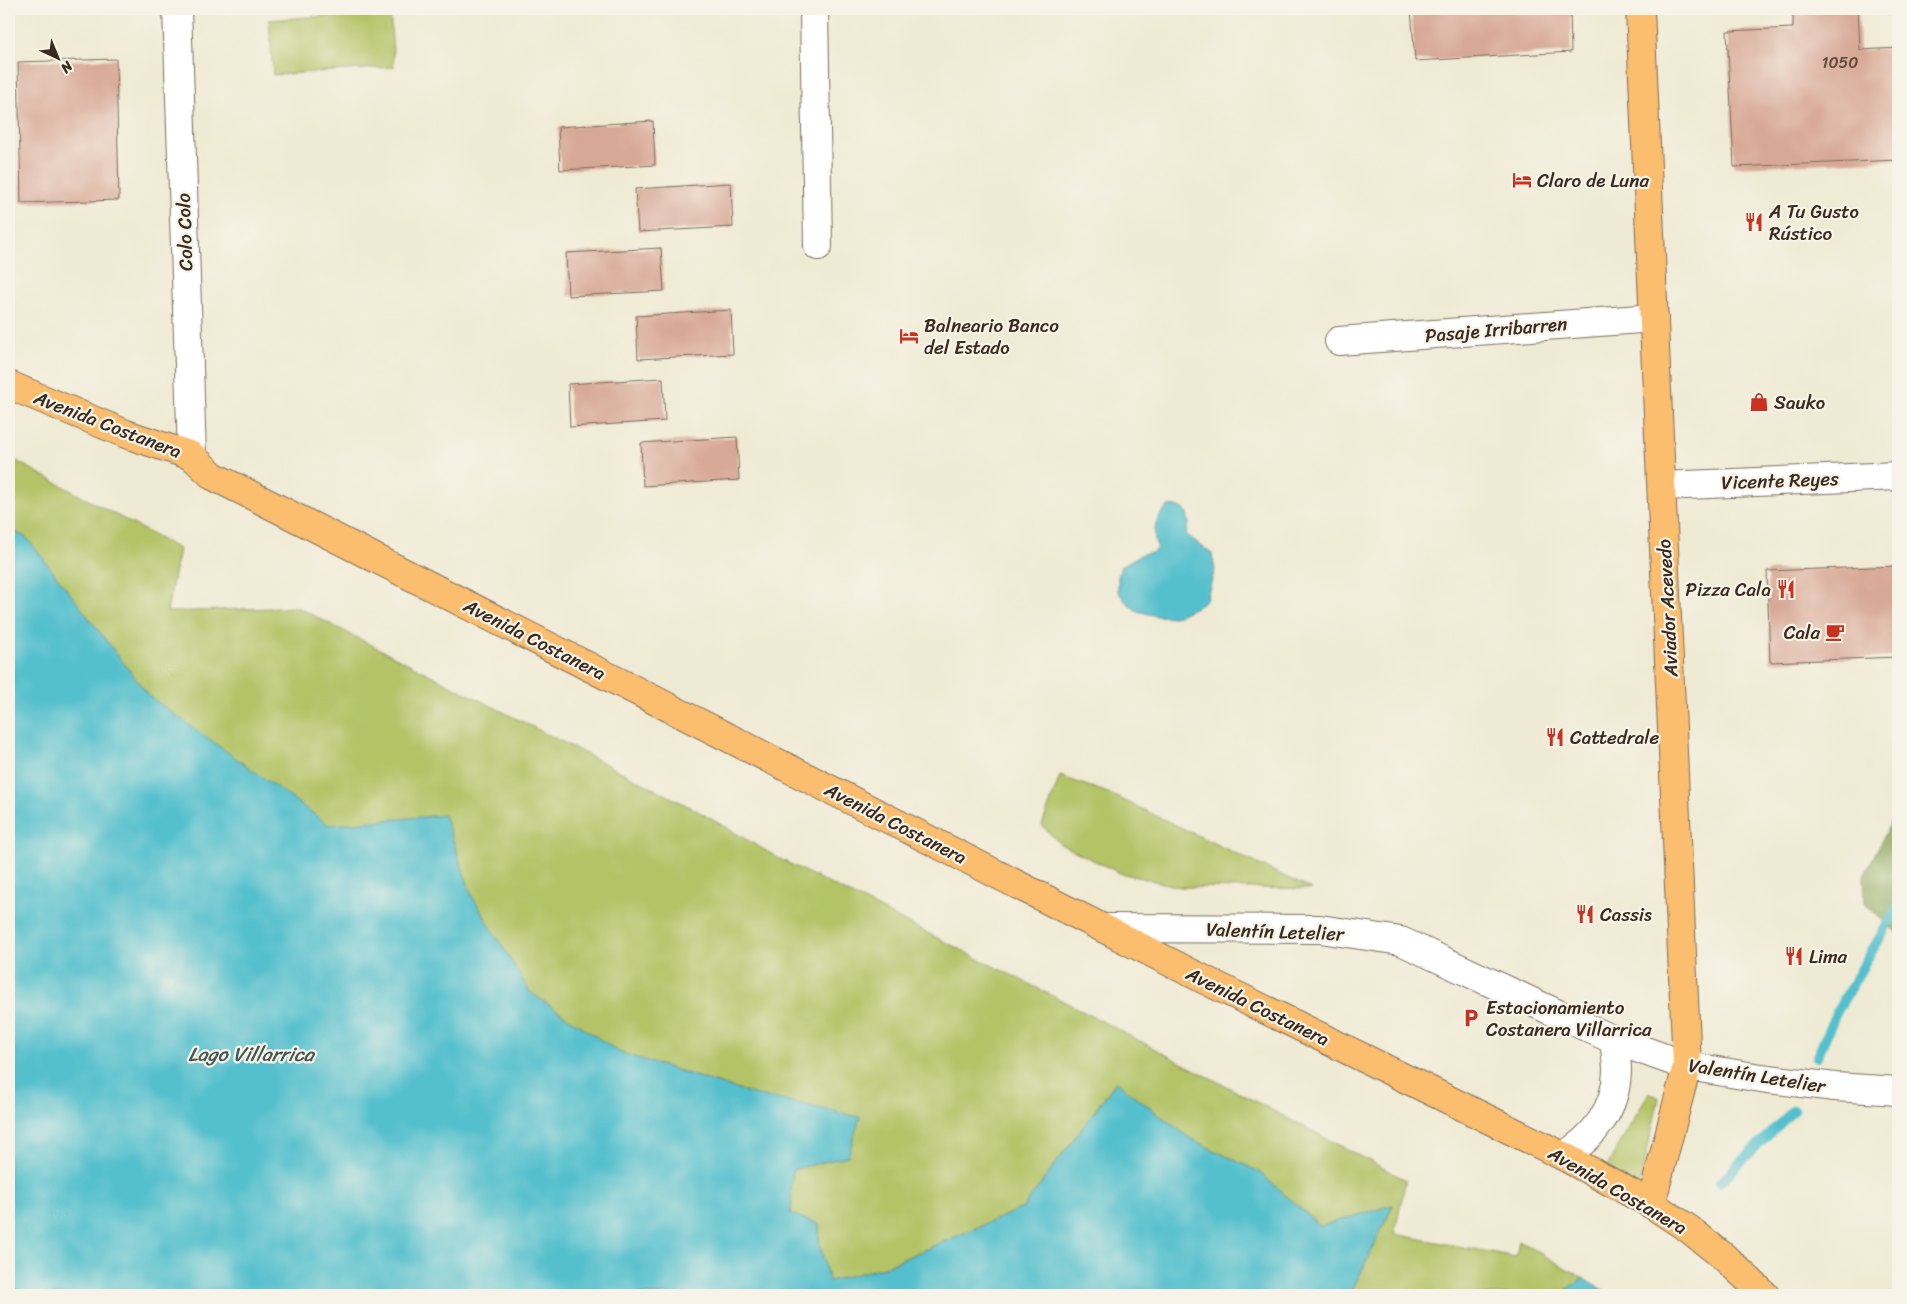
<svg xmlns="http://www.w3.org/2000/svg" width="1907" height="1304" font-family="Sriracha,sans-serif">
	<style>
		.green { fill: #b3c366; stroke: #777642; fill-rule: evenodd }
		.forest { fill: #8ea95b; stroke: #646a3c }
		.water { fill: #54c0cd; stroke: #487576 }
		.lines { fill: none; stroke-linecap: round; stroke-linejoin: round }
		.stream { stroke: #54c0cd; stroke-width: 10 }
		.building { fill: #d8a896 }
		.minor-casing { stroke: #7a6d5d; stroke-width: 30 }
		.major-casing { stroke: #7a6d5d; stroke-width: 30 }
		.minor { stroke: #fff; stroke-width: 28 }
		.major { stroke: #fbbd6e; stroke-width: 28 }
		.labels { text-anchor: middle; stroke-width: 4.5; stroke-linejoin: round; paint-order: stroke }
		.number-label { font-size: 16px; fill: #624a3c }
		.poi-label { font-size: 19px; fill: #3b2a1e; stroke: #f7f3e8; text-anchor: start }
		.street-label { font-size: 19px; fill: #3b2a1e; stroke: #f7f3e8 }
		.water-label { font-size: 20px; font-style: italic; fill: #425753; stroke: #f7f3e8 }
	</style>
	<rect width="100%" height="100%" fill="#f7f3e8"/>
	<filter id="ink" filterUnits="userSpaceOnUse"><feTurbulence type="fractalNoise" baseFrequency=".02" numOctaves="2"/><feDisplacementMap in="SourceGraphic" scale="10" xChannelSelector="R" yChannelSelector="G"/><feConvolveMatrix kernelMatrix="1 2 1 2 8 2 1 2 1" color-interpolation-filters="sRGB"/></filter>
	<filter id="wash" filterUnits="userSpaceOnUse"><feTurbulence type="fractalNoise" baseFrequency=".0096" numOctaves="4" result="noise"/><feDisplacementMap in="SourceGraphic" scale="20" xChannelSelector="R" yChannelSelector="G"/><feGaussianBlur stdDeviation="1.12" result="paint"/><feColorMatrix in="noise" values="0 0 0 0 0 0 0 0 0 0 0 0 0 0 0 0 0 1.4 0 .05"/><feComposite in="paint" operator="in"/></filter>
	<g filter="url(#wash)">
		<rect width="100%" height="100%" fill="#efead3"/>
		<g class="green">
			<polygon points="390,11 394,67 273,75 269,20"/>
			<path d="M9,457L179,549L167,612L297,607L696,810L780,859L1067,1003L1406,1180L1394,1234L1516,1257L1519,1241L1583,1278L1559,1295H1350L1393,1205L1321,1227L1259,1172L1191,1139L1116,1082L1023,1208L884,1267L860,1274L1308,1295H56L9,565L28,539L9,528ZM444,815L458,854L422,817ZM655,1063L745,1092L848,1156L792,1169L791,1214L819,1224V1241L715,1254Z"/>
			<polygon points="1060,776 1108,793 1311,889 1180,887 1120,873 1060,844 1042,825"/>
			<polygon points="1649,1092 1659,1098 1639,1188 1606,1168"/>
		</g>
		<polygon class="forest" points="1898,808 1898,934 1865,904 1864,876"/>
		<g class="water">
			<path d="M1169,506L1180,507L1187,513L1189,524L1186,534L1212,554L1215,570L1206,599L1198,606L1175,617L1157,616L1137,611L1124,600L1118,591V577L1121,566L1142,554L1152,553L1158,548C1150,535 1156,515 1169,506Z"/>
			<polygon points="9,528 28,539 149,696 329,825 444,815 472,896 530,992 619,1052 745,1092 860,1117 848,1156 792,1170 791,1214 819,1224 819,1241 829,1281 884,1267 1023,1208 1116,1082 1191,1139 1259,1172 1320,1226 1393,1205 1350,1295 9,1295"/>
			<polygon points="1583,1278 1608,1293 1606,1295 1559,1295"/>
		</g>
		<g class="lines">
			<g class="stream">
				<polyline points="1817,1057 1836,1013 1898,906"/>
				<polyline points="1720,1182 1794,1110"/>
			</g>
		</g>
		<g id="blocks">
			<g class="building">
				<polygon points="1411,9 1570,9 1571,52 1415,61"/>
				<polygon points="1793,9 1858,9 1860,50 1898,48 1898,160 1734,167 1727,31 1793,28"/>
				<polygon points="116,59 119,200 21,203 18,62"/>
				<polygon points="653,121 655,165 560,170 558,127"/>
				<polygon points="731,183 733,227 638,232 635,189"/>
				<polygon points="661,248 664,291 568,296 566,253"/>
				<polygon points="731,310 733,354 638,359 636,316"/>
				<polygon points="663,378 665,421 570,427 568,384"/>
				<polygon points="737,437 739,480 643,486 641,443"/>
				<polygon points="1898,566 1898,657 1770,662 1767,571"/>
			</g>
		</g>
	</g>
	<g filter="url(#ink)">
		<use href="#blocks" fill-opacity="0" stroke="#7a6d5d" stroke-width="1"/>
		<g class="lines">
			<g class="minor-casing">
				<g id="minor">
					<polyline points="177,9 192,456"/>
					<polyline points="814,9 818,246"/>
					<polyline points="1339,341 1654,318"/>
					<polyline points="1662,486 1898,476"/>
					<polyline points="1103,928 1320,929 1401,941 1614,1040 1687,1066 1761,1078 1835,1087 1898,1091"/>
					<path d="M1563,1156C1594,1138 1616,1109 1617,1071C1617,1061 1615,1050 1614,1040"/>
				</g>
			</g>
			<g class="major-casing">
				<g id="major">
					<polyline points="1640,9 1687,1066 1651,1204"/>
					<polyline points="9,385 126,434 192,456 213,476 257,498 1205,980 1563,1156 1651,1204 1689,1229 1724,1257 1765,1295"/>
				</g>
			</g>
			<use href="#minor" class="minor"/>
			<use href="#major" class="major"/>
		</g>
	</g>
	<defs>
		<g id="hotel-bare" transform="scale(1.5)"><path d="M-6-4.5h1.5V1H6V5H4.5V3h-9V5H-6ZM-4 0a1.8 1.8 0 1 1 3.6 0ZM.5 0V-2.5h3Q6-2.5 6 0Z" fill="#c8321e" stroke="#f7f3e8" stroke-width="2.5" paint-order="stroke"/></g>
		<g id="restaurant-bare" transform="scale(1.5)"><path d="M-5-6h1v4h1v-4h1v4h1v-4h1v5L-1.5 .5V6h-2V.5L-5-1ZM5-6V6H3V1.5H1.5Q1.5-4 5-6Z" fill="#c8321e" stroke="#f7f3e8" stroke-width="2.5" paint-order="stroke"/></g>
		<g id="shop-bare" transform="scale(1.5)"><path d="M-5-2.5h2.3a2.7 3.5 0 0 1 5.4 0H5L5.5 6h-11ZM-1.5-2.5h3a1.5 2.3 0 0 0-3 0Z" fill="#c8321e" stroke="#f7f3e8" stroke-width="2.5" paint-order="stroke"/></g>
		<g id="cafe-bare" transform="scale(1.5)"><path d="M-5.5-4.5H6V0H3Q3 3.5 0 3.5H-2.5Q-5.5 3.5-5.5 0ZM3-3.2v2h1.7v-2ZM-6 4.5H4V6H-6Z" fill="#c8321e" stroke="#f7f3e8" stroke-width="2.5" paint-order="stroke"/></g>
		<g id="parking-bare" transform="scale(1.5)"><path d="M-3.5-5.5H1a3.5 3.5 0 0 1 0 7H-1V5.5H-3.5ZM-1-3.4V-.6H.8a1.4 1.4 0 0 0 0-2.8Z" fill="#c8321e" stroke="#f7f3e8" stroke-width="2.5" paint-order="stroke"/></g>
	</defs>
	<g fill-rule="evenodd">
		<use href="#hotel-bare" x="1522" y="180"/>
		<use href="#restaurant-bare" x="1754" y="222"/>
		<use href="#hotel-bare" x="909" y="336"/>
		<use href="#shop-bare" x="1759" y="402"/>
		<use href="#restaurant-bare" x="1786" y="589"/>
		<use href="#cafe-bare" x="1835" y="632"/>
		<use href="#restaurant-bare" x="1555" y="737"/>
		<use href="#restaurant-bare" x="1585" y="914"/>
		<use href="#restaurant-bare" x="1794" y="956"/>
		<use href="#parking-bare" x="1471" y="1018"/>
	</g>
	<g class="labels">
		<g class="number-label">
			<text x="1840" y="68">1050</text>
		</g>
		<g class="poi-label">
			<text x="1537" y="187">Claro de Luna</text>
			<text x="1769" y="218">A Tu Gusto<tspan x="1769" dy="22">Rústico</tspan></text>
			<text x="924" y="332">Balneario Banco<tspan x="924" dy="22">del Estado</tspan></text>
			<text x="1774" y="409">Sauko</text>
			<text x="1771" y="596" text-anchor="end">Pizza Cala</text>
			<text x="1820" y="639" text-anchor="end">Cala</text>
			<text x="1570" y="744">Cattedrale</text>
			<text x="1600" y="921">Cassis</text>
			<text x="1809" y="963">Lima</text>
			<text x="1486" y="1014">Estacionamiento<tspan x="1486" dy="22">Costanera Villarrica</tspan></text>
		</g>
		<g class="street-label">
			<text transform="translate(184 232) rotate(-92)" y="7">Colo Colo</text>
			<text transform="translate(1496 329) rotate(-5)" y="7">Pasaje Irribarren</text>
			<text transform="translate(108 424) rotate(21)" y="7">Avenida Costanera</text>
			<text transform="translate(1780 480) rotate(-2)" y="7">Vicente Reyes</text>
			<text transform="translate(1667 608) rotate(-93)" y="7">Aviador Acevedo</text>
			<text transform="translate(535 639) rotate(27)" y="7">Avenida Costanera</text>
			<text transform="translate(896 823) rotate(27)" y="7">Avenida Costanera</text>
			<text transform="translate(1275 931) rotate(2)" y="7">Valentín Letelier</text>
			<text transform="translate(1258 1006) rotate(26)" y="7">Avenida Costanera</text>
			<text transform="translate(1757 1075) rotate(9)" y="7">Valentín Letelier</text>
			<text transform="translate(1618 1190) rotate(30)" y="7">Avenida Costanera</text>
		</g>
		<g class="water-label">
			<text x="251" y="1061">Lago Villarrica</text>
		</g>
	</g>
	<rect width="1907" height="1304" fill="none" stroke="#f7f3e8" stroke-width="30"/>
	<g transform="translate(58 58) rotate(136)" stroke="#f7f3e8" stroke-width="4" paint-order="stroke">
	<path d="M0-4L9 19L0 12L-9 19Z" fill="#3b2a1e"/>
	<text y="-8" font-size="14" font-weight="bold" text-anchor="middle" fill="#3b2a1e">N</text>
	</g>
</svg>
